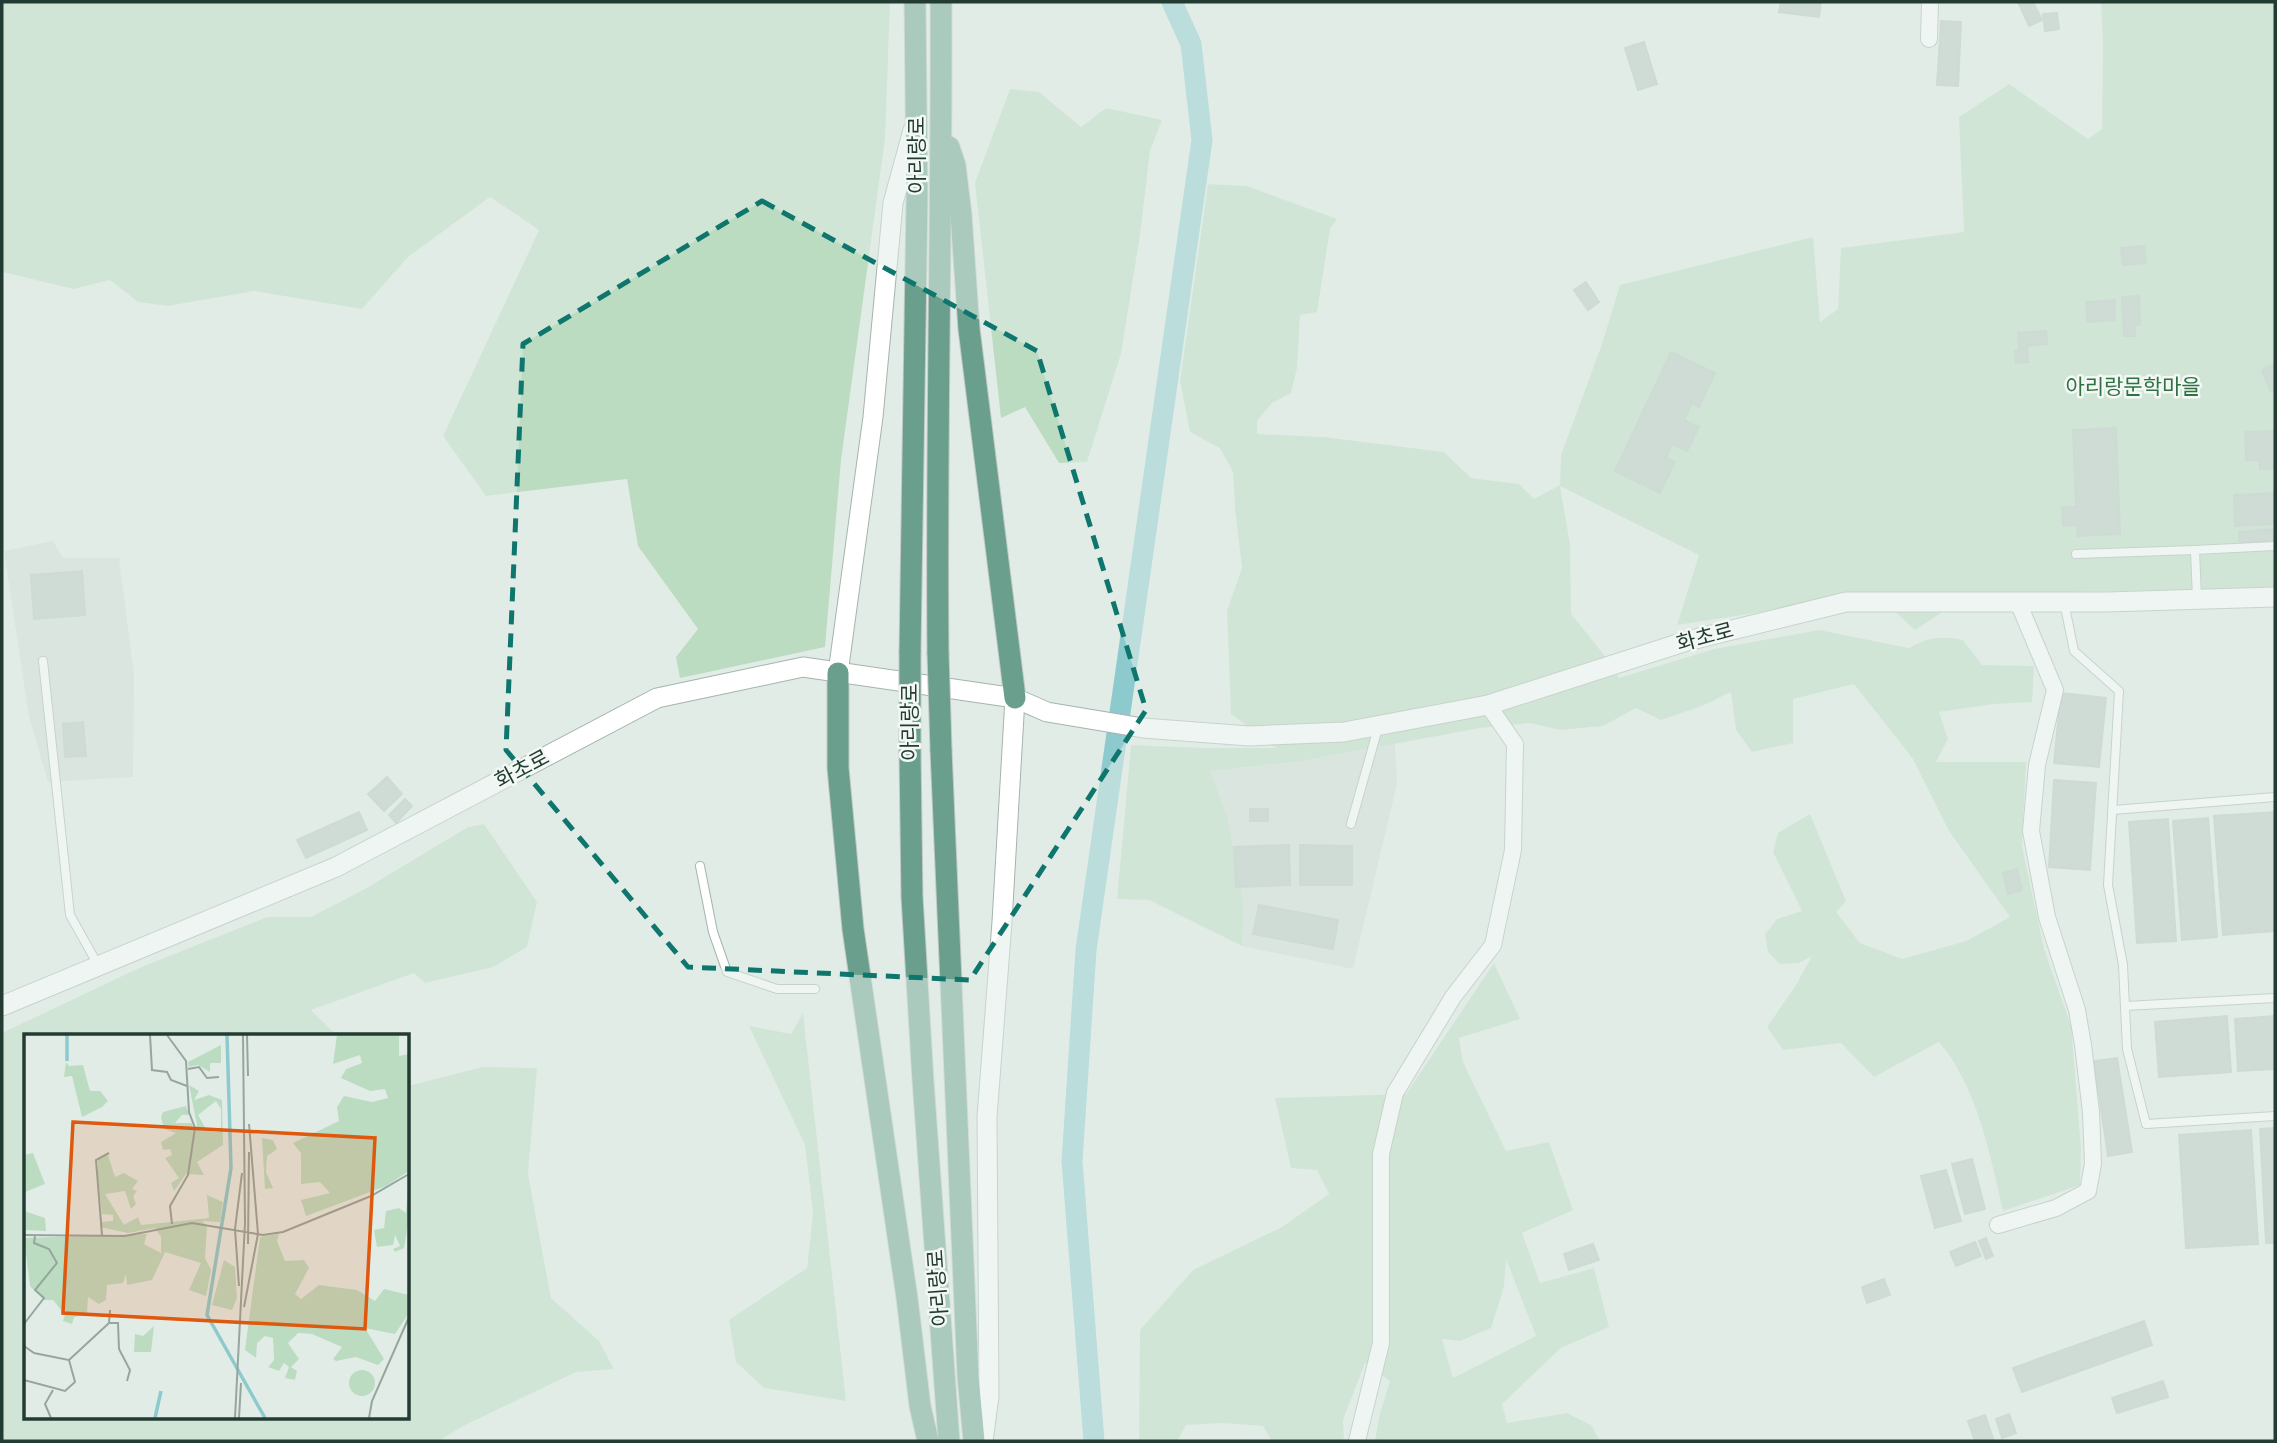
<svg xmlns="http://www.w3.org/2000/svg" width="2277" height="1443" font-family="'IBM Plex Sans','Noto Sans KR',sans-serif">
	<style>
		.built { fill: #d1dbd5 }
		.green { fill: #bcdcc2; fill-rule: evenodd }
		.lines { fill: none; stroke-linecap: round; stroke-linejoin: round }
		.canal { stroke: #8dcace; stroke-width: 21 }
		.building { fill: #b8c6bf; stroke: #b5c5bd; stroke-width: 2 }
		.service-casing { stroke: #a5b4ad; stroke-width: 10 }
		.minor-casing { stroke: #a5b4ad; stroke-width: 18 }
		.tertiary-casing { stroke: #a5b4ad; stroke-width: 21 }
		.primary-casing { stroke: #c1c8c6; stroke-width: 23 }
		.service { stroke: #fff; stroke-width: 8 }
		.minor { stroke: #fff; stroke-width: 16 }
		.tertiary { stroke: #fff; stroke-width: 19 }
		.primary { stroke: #699f8c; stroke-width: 21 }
		.primary-bridge-casing { stroke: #c1c8c6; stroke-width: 23; stroke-linecap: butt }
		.primary-bridge { stroke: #699f8c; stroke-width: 21 }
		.marked { fill: none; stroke: #0f766e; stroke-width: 5; stroke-dasharray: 14 9; stroke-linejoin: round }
		.labels { text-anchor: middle; stroke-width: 5; stroke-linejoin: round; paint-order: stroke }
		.street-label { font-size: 21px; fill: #233c33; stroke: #f3f8f5 }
		.park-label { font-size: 21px; fill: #2f7142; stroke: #f3f8f5 }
		.inset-river { fill: none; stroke: #8dcace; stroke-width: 3.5 }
		.inset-road { fill: none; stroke: #96a69f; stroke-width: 2 }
		.view { fill: #de580e; fill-opacity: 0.15; stroke: #de580e; stroke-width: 3.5 }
		.inset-edge { fill: none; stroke: #233c33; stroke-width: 3.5 }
	</style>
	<rect width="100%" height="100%" fill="#e2ece7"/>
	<g class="built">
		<polygon points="53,541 63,558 119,558 134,674 133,777 48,782 29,717 4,551"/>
		<polygon points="1395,744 1397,784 1353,969 1242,946 1244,907 1228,819 1209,771 1298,762"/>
	</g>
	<g class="green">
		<polygon points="2,2 890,2 885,139 841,460 825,647 680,678 676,657 698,629 638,546 627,479 486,496 443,436 539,230 490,197 408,257 362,309 254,291 168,306 138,302 110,280 74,289 2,272"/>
		<path d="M2101,2L2275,3V588L1970,594L1915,630L1878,596L1861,597L1677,625L1699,555L1560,486L1570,544L1571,614L1601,651L1619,678L1714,649L1819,630L1909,648C1928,637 1942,636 1963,640L1982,665L2034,666L2032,702L1994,704L1939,712L1948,739L1936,762H2026L2022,846L2044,949L2071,1026L2081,1147L2080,1185L2003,1211C1990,1155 1977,1086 1939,1042L1874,1077L1841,1043L1783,1050L1767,1027L1796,985L1812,956L1799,963L1780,964L1768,952L1765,934L1777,919L1802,911L1773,852L1778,833L1810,814L1846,901L1836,912L1860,943L1902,959L1966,941L2010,917L1949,831L1913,759L1854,684L1793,699V743L1752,752L1736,730L1731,692L1702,706L1661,720L1636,708L1603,726L1560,730L1530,723L1480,728L1297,762L1210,771L1228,819L1244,907L1242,946L1149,900L1117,899L1131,745L1205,748H1277L1231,714L1227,611L1242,568L1235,509L1233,472L1220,448L1190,432L1180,381L1208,184L1247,186L1337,219L1330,229L1317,312L1300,315L1297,368L1291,393L1272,403L1257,421V434L1324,437L1444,452L1471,478L1519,484L1534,499L1560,485L1561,455L1602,344L1620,285L1813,237L1820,322L1838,309L1841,248L1964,232L1959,117L2009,84L2088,139L2102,129L2103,44Z"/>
		<polygon points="1010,89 1039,92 1081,127 1106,108 1162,120 1150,151 1140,235 1121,354 1087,462 1059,463 1025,407 1001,418 975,183"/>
		<polygon points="484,824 537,902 527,947 493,967 425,983 414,973 311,1010 336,1035 26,1035 26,1417 408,1417 408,1086 482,1067 537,1068 528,1174 551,1298 599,1341 614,1369 576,1372 465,1425 439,1441 2,1441 2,1033 139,968 267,917 311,917 365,889 468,827"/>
		<path d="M1494,963L1520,1019L1459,1038L1463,1062L1506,1151L1549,1142L1573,1210L1522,1233L1540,1283L1594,1268L1609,1327L1561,1348L1502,1404L1507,1423L1567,1413L1591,1425L1600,1441H1375L1379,1417L1390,1381L1365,1363L1343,1420L1344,1441H1272L1263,1426L1222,1423L1186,1425L1177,1441H1139L1140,1330L1193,1270L1282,1227L1329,1194L1317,1170L1291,1168L1275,1098L1406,1094ZM1506,1259L1536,1336L1453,1378L1442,1339L1460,1341L1491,1328L1504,1287Z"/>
		<polygon points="803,1013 846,1401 764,1388 736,1362 729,1320 807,1268 813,1213 805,1145 749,1026 791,1034"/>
	</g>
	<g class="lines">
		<polyline class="canal" points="1094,1441 1072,1161 1086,950 1202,140 1191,44 1172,2"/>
	</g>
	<g class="building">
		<polygon points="1781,2 1821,2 1819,17 1779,12"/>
		<polygon points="2024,2 2033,2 2042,20 2029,26 2019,4"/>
		<polygon points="2057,13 2059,29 2045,31 2043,14"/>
		<polygon points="1941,21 1961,22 1958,86 1937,85"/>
		<polygon points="1644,42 1657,84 1638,90 1625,48"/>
		<polygon points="2144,246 2146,263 2123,265 2121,248"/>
		<polygon points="1586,282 1599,302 1588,310 1574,290"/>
		<polygon points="2139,296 2140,325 2134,325 2135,336 2124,336 2122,297"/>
		<polygon points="2115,300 2115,320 2087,322 2086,302"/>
		<polygon points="2046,331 2047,344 2027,346 2028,362 2016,363 2015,351 2019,350 2018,333"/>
		<polygon points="1671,352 1715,373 1699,407 1692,403 1684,420 1699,427 1687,451 1672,444 1666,458 1675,462 1660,493 1615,471"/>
		<polygon points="2275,364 2275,392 2271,392 2262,370"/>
		<polygon points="2116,428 2120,534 2077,536 2077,525 2063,526 2062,507 2076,507 2073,430"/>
		<polygon points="2275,431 2275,469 2260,469 2260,460 2246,460 2245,432"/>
		<polygon points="2275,493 2275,524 2235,526 2234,495"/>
		<polygon points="2272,529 2273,540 2240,543 2239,532"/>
		<polygon points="82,571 85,615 34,619 31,575"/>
		<polygon points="2061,693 2106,698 2099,767 2054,763"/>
		<polygon points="83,722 86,756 65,757 63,724"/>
		<polygon points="387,777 402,794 384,811 368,794"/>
		<polygon points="2054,780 2096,783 2090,870 2049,867"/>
		<polygon points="405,799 412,806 396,823 389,815"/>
		<rect x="1250" y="809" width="18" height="12"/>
		<polygon points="359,812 367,830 306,858 297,840"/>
		<polygon points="2275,812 2275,931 2223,935 2214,816"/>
		<polygon points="2208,818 2217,937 2182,940 2173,821"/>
		<polygon points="2168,819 2176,941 2137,943 2129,822"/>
		<polygon points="1289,845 1290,885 1236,887 1234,847"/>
		<polygon points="1300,845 1352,846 1352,885 1300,885"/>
		<polygon points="2017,869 2022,890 2008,894 2003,873"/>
		<polygon points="1259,905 1338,920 1333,949 1253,934"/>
		<polygon points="2227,1016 2231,1072 2159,1077 2155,1022"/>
		<polygon points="2275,1016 2275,1069 2238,1071 2235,1019"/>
		<polygon points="2117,1058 2132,1152 2108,1156 2094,1061"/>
		<polygon points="2275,1128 2275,1243 2266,1243 2260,1129"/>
		<polygon points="2251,1130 2258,1244 2186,1248 2179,1135"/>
		<polygon points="1972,1159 1985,1209 1965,1214 1952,1164"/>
		<polygon points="1946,1170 1961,1221 1935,1228 1921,1176"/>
		<polygon points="1986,1238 1993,1256 1986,1259 1979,1241"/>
		<polygon points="1975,1242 1981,1256 1956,1266 1950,1252"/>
		<polygon points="1593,1244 1599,1260 1569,1270 1564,1254"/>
		<polygon points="1884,1279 1890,1295 1867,1303 1862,1287"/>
		<polygon points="2144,1321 2152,1345 2022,1392 2013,1368"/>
		<polygon points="2163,1381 2168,1397 2117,1413 2112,1398"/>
		<polygon points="2009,1414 2016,1433 2002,1438 1996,1419"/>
		<polygon points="1985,1415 1994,1441 1975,1441 1968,1421"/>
	</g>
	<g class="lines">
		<g class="service-casing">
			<g id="service">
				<polyline points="2076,554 2195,550"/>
				<polyline points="2197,599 2195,550 2275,546"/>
				<polyline points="2064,602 2074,651 2119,691 2108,885 2123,965 2127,1049 2146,1124 2275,1116"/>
				<polyline points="43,661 70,915 98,965"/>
				<polyline points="2113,810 2275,797"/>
				<polyline points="1351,824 1378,728"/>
				<polyline points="700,866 713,932 727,972 777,989 815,989"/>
				<polyline points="2125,1006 2275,998"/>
			</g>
		</g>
		<g class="minor-casing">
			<g id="minor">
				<polyline points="1929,39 1930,2"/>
				<polyline points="1998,1225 2056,1208 2088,1191 2093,1164 2091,1112 2083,1045 2077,1010 2047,917 2031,831 2037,765 2055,690 2018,602"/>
				<polyline points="1357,1441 1381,1343 1381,1154 1395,1093 1453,997 1493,945 1513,850 1515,744 1488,705"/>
			</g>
		</g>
		<g class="tertiary-casing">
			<g id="tertiary">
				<polyline points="838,673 873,417 893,203 913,130"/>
				<polyline points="2,1006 336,867 657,698 803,667 1015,698 1047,712 1143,728 1249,736 1344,732 1488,705 1687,641 1846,602 2106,602 2275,597"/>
				<polyline points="983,1441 989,1396 987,1117 1002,922 1015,698"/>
			</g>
		</g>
		<g class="primary-casing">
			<g id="primary">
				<polyline points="949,147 955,165 961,214 969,329 1015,698"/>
				<polyline points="910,652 917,196 915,2"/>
				<path d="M938,653C936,436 942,219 941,2"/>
				<polyline points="838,673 838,768 853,929 907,1298 920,1406 928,1441"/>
				<polyline points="941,750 968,1377 974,1441"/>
				<polyline points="910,754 912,897 923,1081 949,1441"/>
			</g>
		</g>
		<use href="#service" class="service"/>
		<use href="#minor" class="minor"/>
		<use href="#tertiary" class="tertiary"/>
		<use href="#primary" class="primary"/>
		<g class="primary-bridge-casing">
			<g id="primary-bridge">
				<polyline points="938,653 941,750"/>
				<polyline points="910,754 910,652"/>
			</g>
		</g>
		<use href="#primary-bridge" class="primary-bridge"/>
	</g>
	<path d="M0 0H2277V1443H0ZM762,201L1037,351L1146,710L970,980L688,967L506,750L523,344Z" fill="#e2ece7" fill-opacity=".55" fill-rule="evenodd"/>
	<path class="marked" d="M762,201L1037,351L1146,710L970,980L688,967L506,750L523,344Z"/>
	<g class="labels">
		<g class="street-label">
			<text transform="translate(917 155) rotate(-90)" y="7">아리랑로</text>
			<text transform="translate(1705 637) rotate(-15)" y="7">화초로</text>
			<text transform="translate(910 722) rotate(-90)" y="7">아리랑로</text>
			<text transform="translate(522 769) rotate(-28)" y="7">화초로</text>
			<text transform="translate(938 1288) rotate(-94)" y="7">아리랑로</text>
		</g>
		<g class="park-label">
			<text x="2133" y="394">아리랑문학마을</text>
		</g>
	</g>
	<g transform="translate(24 1034)">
		<rect width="385" height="385" fill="#e2ece7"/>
		<path d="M313,1H375V22L385,20V137L362,152L282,182L277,166L306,159L296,148L277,150V119L269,109L315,87L313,73L320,62L348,68L364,64L361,55L346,57L317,44L322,35L338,29L336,21L309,30ZM197,11V29H186V38L174,31L165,33L164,28ZM42,28L45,32L59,31L66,57H76L84,67L78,73L58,83L48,42L40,43ZM165,51L175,57L170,66L185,61L198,66L199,111L173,128L180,141L162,140L150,157L147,149L155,144L141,124L148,121L146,115L139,116L137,108L152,99L140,95L137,83L139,78L162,72L165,81H158L151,89H168L170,104L173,91ZM192,67L197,75V93L194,98L183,97L174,81ZM238,104L249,106L253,115L243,122L242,138L249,154L241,155ZM9,119L21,150L1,158L0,121ZM84,121L91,143L100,139L114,147L108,155L113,157L109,162L112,170L107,175L101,157L81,160L100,191L114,183L117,191L185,184L183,161L199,168L196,188L178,187L183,192L181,224L187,236L182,262L165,256L177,229L141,218L128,246L103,251L102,240L99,249L83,251L82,266L75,270L64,263L63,280L50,283L48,290L39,287L41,281L29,266H20L6,252L0,204L123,200L120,210L137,219V203L131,194L104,199L76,193L77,188L89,187V181L78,180L74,145V124ZM385,144V184L380,214L371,218L369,215L376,212L371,201L369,211L353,213L350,196L360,194L362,177L375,174L382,179ZM0,177L21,184L22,197L0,196ZM255,200L253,207L261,227L280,226L285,234L271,260L277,265L295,251L333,256L351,267L360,255L385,261V279L371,300L341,294L360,325L354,331L332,323L312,327L309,325L318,313L288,300L274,299L264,309L275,325L267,333L273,337L271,346L261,344L265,333L260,329L255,337L244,333L250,326L249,304L241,302L233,309L232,324L221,316L236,203ZM200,226L211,233L213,264L208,276L188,271ZM130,292L127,318H110L111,300L119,302ZM325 349a13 13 0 1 1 26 0a13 13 0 1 1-26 0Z" fill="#bcdcc2" fill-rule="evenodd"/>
		<path class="inset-river" d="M203,1L207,134L183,281L241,384M43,27V1M131,384L137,357"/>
		<path class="inset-road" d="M126,1L128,36L143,38L147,46L163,52M143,1L162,27L165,78L171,94L164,141L146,172L148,190M223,1L224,42M164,35L175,33L183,44L195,43M225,90L234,200M211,195L218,139M211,195L215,252M0,201L101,202L168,189L239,201L259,198L347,162L385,140M78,201L72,126L85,119M224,210L225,118M220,273L234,200M85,289H94L95,315L106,336L103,347M0,290L20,264L11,256L33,229L25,215L10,209L11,202M0,312L10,319L45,326L51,348L41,357L0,346M45,326L85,289L86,276M27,384L21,370L29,356M211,384L221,189L219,1M215,384L217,349M345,384L348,367L385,283"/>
		<path class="view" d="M49,88L351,104L341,295L39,279Z"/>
		<rect width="385" height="385" class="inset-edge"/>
	</g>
	<rect width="2277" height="1443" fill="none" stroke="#233c33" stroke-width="7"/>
</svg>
